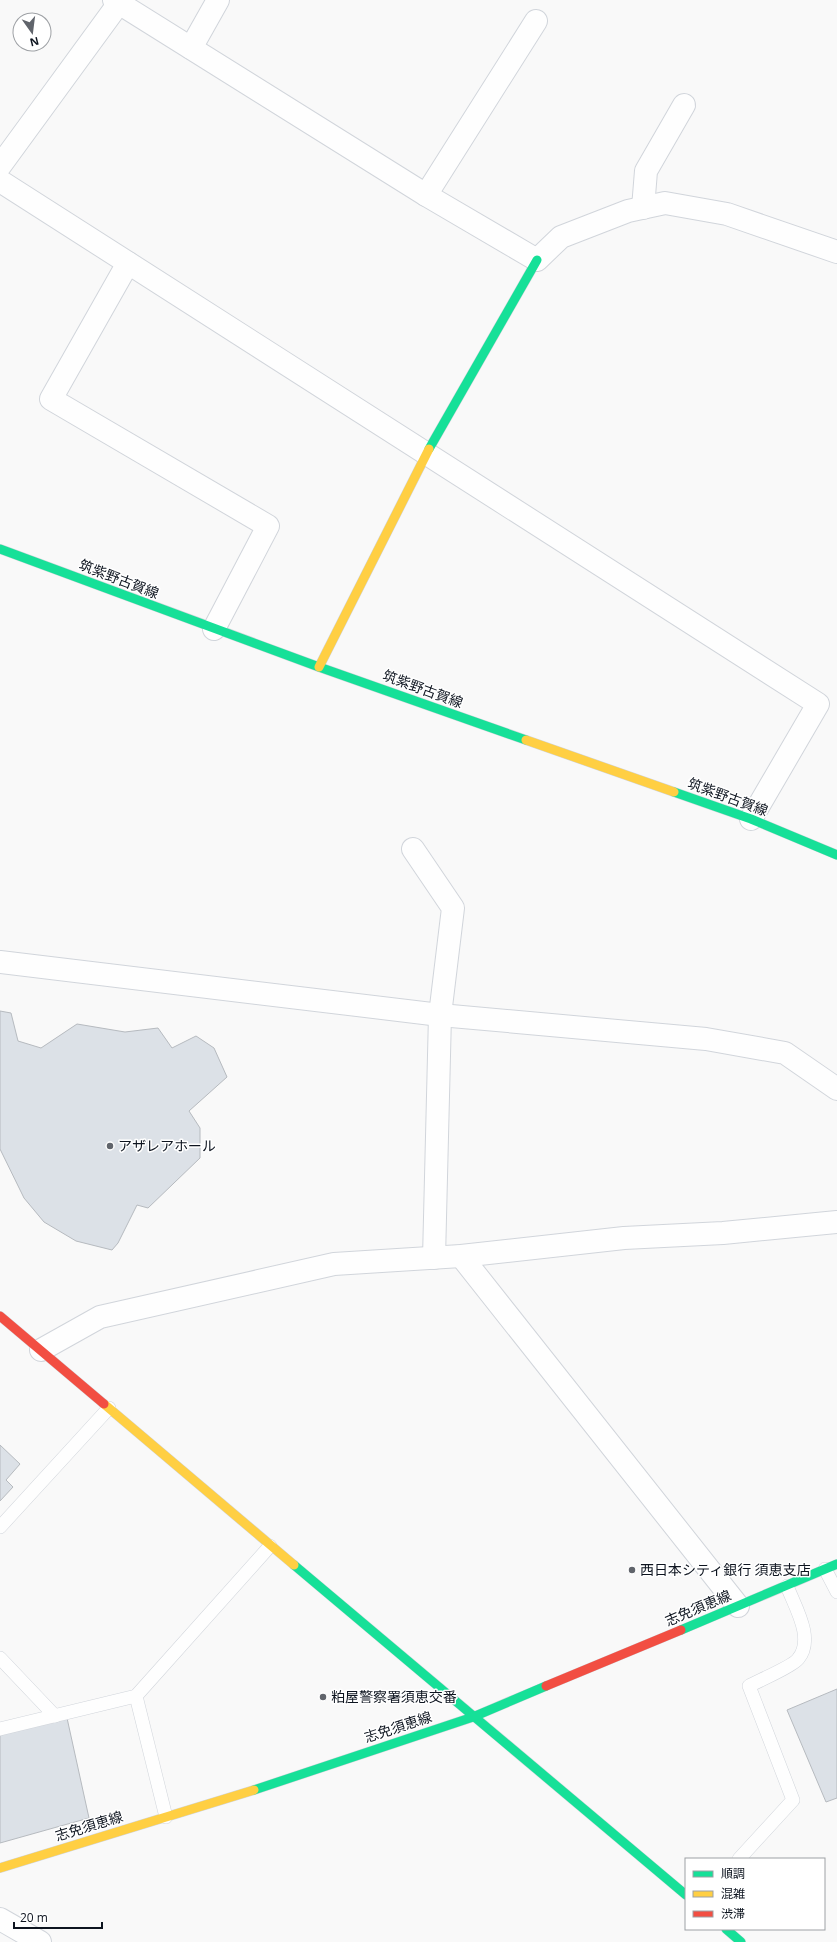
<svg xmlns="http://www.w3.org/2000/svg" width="837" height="1942" font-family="'Open Sans','Noto Sans JP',sans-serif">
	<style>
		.building { fill: #dce1e7; stroke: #b6babf }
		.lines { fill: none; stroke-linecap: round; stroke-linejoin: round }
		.lane-casing { stroke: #d1d5db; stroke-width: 14 }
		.street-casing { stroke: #d1d5db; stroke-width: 24 }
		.fast-casing { stroke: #d1d5db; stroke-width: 10 }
		.slow-casing { stroke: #d1d5db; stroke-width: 10 }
		.jam-casing { stroke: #d1d5db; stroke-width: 10 }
		.lane { stroke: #fefefe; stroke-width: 13 }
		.street { stroke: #fefefe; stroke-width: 22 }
		.fast { stroke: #16e098; stroke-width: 9 }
		.slow { stroke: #ffcf43; stroke-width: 9 }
		.jam { stroke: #f24e42; stroke-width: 9 }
		.poi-dot { fill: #60646b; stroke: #fff; stroke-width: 1.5 }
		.labels { text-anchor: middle; stroke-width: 3; stroke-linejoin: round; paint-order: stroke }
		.street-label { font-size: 14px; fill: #0d141f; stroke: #fff }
		.poi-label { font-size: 14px; fill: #0d141f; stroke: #fff; text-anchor: start }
	</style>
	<rect width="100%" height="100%" fill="#f9f9f9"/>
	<g class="building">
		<polygon points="0,1011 11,1013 18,1041 41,1048 77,1024 125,1032 158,1028 172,1048 196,1036 214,1048 227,1077 189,1111 200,1128 200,1158 148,1208 137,1205 118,1243 112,1250 76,1241 44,1222 24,1198 0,1149"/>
		<polygon points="0,1445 20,1464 6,1480 13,1487 0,1501"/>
		<polygon points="837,1689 837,1798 826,1802 787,1710"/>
		<polygon points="67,1718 89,1818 0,1843 0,1734"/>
	</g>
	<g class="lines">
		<g class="lane-casing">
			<g id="lane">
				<polyline points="0,1527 109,1408"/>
				<polyline points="825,1569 837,1592"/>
				<polyline points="0,1658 55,1716"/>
				<polyline points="136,1696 166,1817"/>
				<polyline points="0,1729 136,1696 270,1546"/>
				<path d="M739,1859L793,1800L749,1686C758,1681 793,1666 798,1659C815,1639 795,1607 787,1586"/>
			</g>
		</g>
		<g class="street-casing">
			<g id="street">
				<polyline points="114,0 426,195 537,260 561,237 628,211 665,203 727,214 837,252"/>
				<polyline points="191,48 218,0"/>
				<polyline points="0,166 119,3"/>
				<polyline points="0,181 818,704 751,819"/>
				<polyline points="426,195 536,21"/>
				<polyline points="643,208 646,171 684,105"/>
				<polyline points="128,263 51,399 268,526 214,629"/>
				<polyline points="413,849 453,908 440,1015 434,1258"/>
				<polyline points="0,962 440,1015 706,1039 785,1053 837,1089"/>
				<polyline points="461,1256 738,1606"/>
				<polyline points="41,1350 100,1317 334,1264 461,1256 624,1238 723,1233 837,1222"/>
				<polyline points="0,1919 40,1942"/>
			</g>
		</g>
		<g class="fast-casing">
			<g id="fast">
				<polyline points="429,449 537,260"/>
				<polyline points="0,549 319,667 526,740"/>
				<polyline points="674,792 751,819 837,855"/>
				<polyline points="294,1565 686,1895"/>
				<polyline points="681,1630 837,1564"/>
				<polyline points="254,1790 473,1717 546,1686"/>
				<polyline points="726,1929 741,1942"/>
			</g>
		</g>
		<g class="slow-casing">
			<g id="slow">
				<polyline points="319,667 429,449"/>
				<polyline points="526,740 674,792"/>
				<polyline points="104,1404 294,1565"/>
				<polyline points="0,1868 254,1790"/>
			</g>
		</g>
		<g class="jam-casing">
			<g id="jam">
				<polyline points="0,1316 104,1404"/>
				<polyline points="546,1686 681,1630"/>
			</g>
		</g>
		<use href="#lane" class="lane"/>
		<use href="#street" class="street"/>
		<use href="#fast" class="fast"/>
		<use href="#slow" class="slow"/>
		<use href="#jam" class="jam"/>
	</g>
	<g class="poi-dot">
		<circle cx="110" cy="1146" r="4"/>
		<circle cx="632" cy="1570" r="4"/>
		<circle cx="323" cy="1697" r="4"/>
	</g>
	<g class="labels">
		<g class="street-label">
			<text transform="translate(119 579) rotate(21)" y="5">筑紫野古賀線</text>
			<text transform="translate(423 689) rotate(20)" y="5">筑紫野古賀線</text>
			<text transform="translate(728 797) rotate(20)" y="5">筑紫野古賀線</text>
			<text transform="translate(698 1608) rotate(-23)" y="5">志免須恵線</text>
			<text transform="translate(398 1727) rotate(-18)" y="5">志免須恵線</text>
			<text transform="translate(89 1826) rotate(-17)" y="5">志免須恵線</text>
		</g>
		<g class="poi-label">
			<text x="118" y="1151">アザレアホール</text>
			<text x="640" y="1575">西日本シティ銀行 須恵支店</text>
			<text x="331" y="1702">粕屋警察署須恵交番</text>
		</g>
	</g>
	<rect x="685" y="1858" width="140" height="72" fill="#ffffff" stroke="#9ea1a5"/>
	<rect x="693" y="1871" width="20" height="6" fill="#16e098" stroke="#9ea1a5"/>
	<text x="721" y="1878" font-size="12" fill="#0d141f">順調</text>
	<rect x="693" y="1891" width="20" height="6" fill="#ffcf43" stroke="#9ea1a5"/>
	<text x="721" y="1898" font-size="12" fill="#0d141f">混雑</text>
	<rect x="693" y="1911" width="20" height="6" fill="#f24e42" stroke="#9ea1a5"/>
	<text x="721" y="1918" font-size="12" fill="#0d141f">渋滞</text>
	<g transform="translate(32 32) rotate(166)"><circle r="19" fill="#ffffff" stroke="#9ea1a5"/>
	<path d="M0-3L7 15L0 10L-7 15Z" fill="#60646b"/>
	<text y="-6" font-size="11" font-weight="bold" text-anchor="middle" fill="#0d141f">N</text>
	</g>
	<path d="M14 1922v6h88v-6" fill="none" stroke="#0d141f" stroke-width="2"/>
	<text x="20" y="1922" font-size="12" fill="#0d141f" stroke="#ffffff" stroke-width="3" paint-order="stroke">20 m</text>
</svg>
